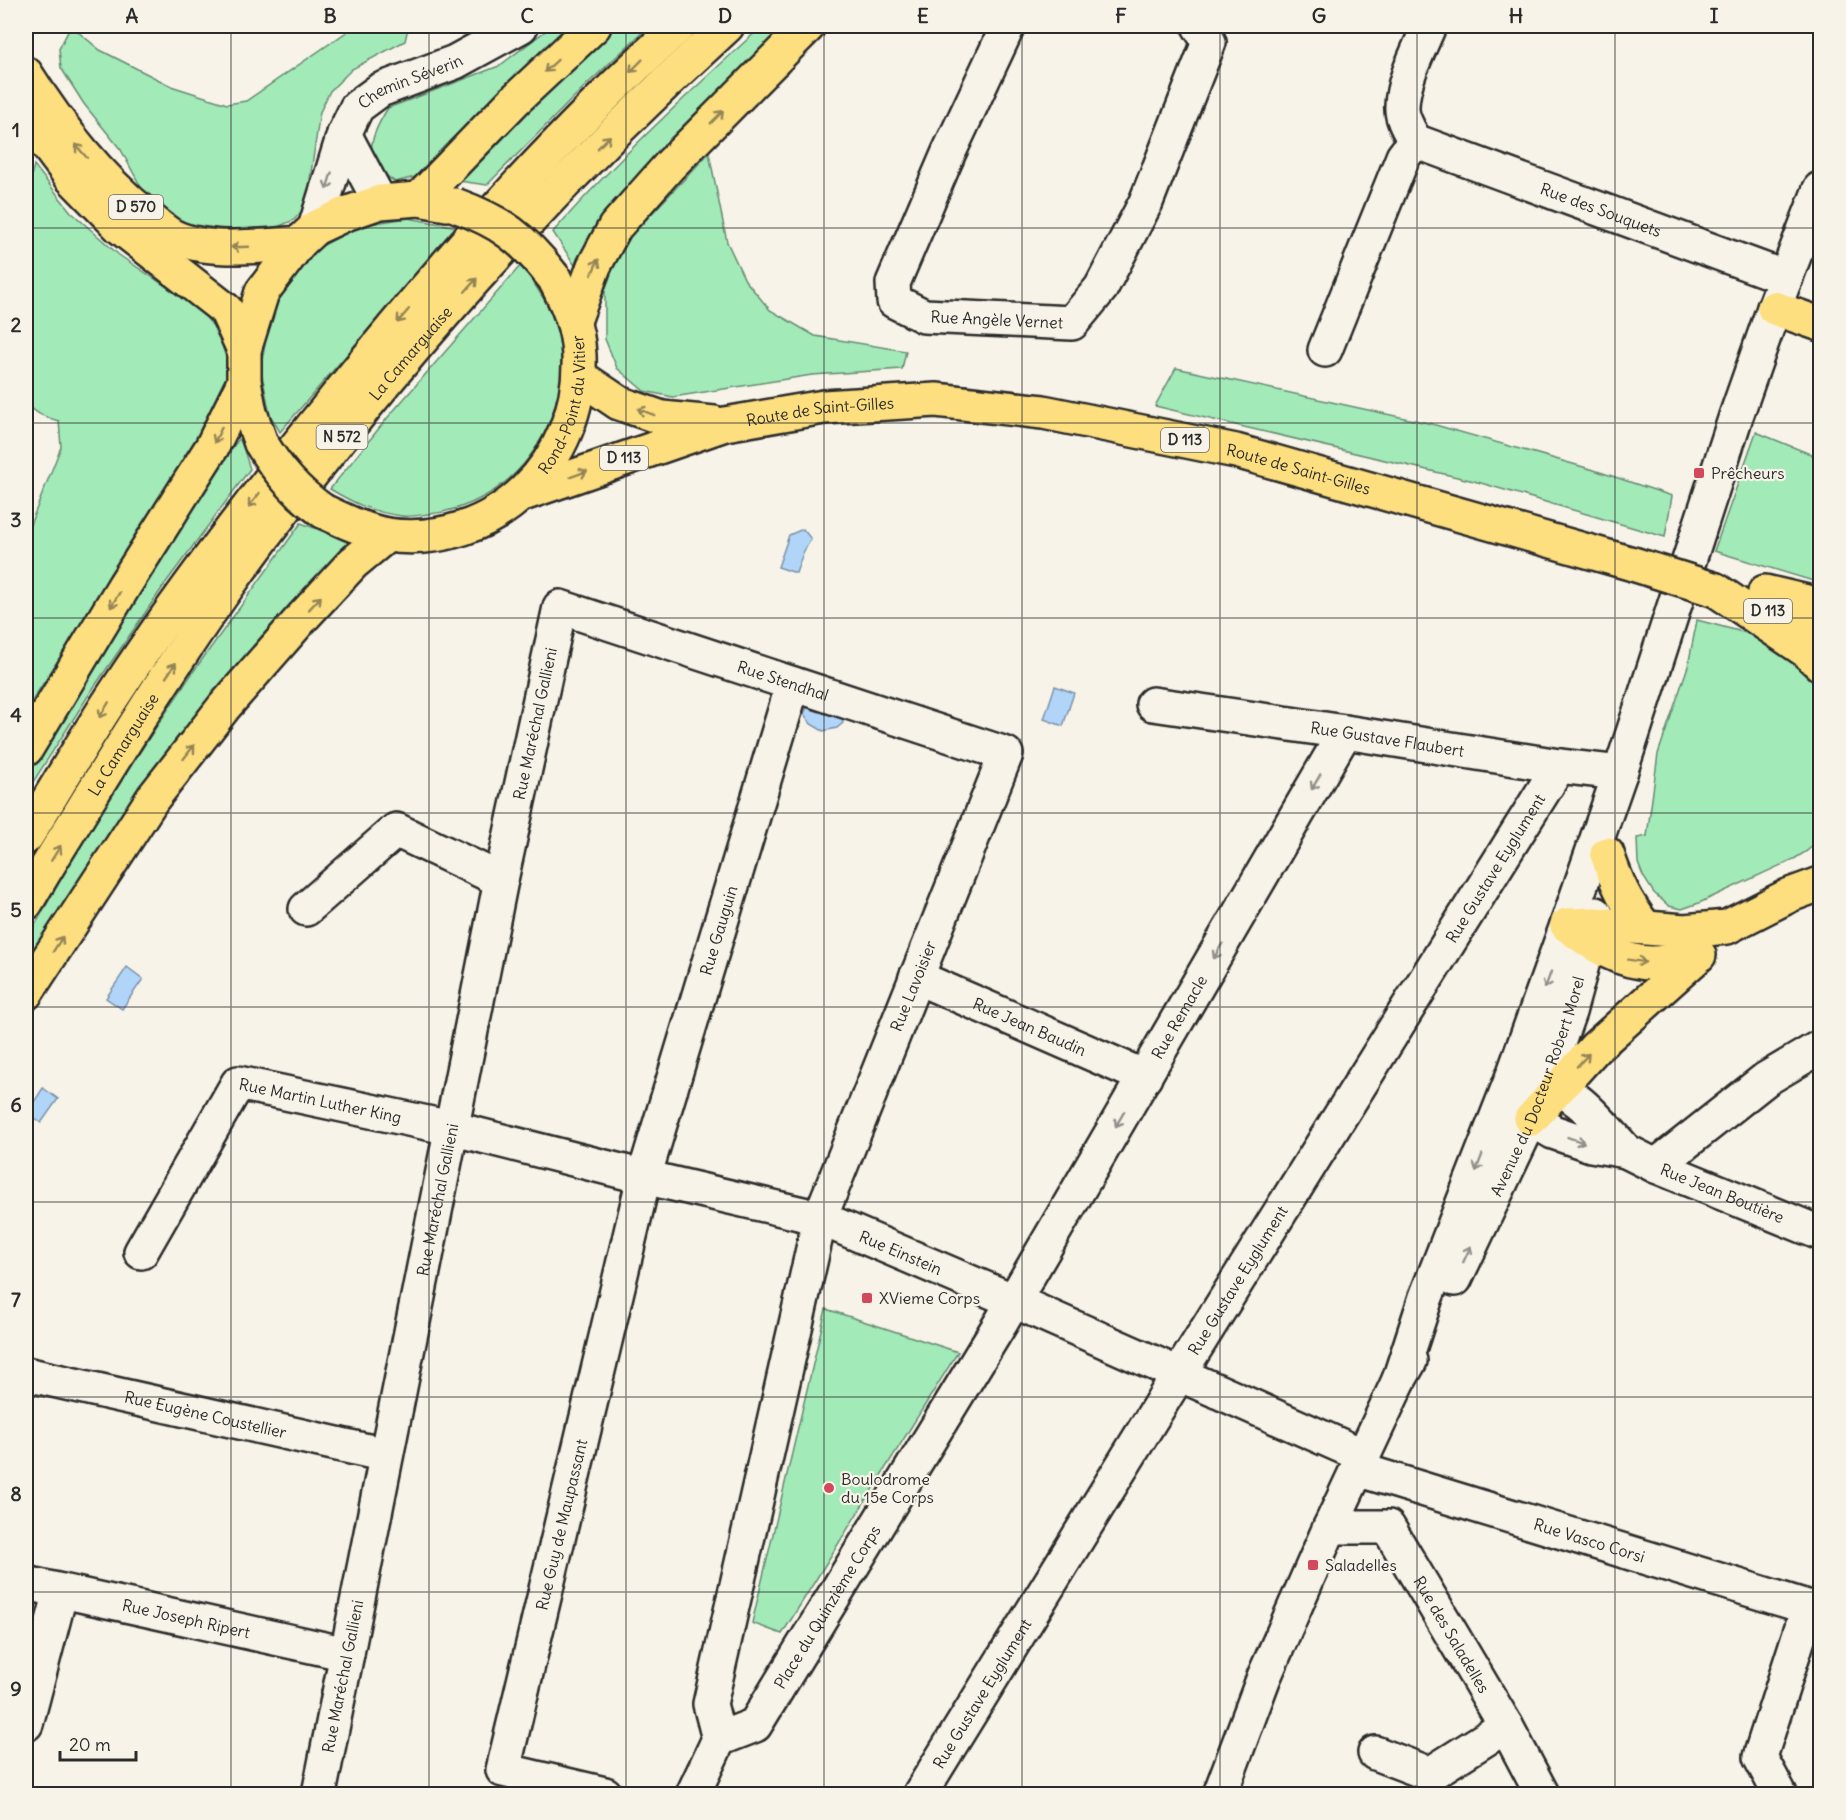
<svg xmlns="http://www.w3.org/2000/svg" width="1846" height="1820" font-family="Delius,sans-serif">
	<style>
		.green { fill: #a2eab8; stroke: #668a72; stroke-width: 1.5 }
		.water { fill: #b0d5f9; stroke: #7b91a7; stroke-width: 1.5 }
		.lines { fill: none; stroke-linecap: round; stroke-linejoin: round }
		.minor-casing { stroke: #2b2b2b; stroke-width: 38 }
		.major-casing { stroke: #2b2b2b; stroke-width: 38 }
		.highway-casing { stroke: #2b2b2b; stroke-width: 38 }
		.minor { stroke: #f7f3e8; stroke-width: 33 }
		.major { stroke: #fddf80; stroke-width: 33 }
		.highway { stroke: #fddf80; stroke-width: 33 }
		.major-bridge-casing { stroke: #2b2b2b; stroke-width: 38; stroke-linecap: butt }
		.major-bridge { stroke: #fddf80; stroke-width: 33 }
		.oneway { stroke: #948556 }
		.oneway2 { stroke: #918f8a }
		.grid { fill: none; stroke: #2b2b2b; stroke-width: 1.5; stroke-opacity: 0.55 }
		.poi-dot { fill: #d1495b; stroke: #f7f3e8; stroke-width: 2 }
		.labels { text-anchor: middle; stroke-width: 4.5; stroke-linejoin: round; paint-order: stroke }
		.shield { fill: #f7f3e8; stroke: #686764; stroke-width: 1.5 }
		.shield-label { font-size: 15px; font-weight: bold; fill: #2b2b2b }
		.street-label { font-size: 16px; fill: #2b2b2b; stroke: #f7f3e8 }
		.poi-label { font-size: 16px; fill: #2b2b2b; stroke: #f7f3e8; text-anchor: start }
		.neatline { fill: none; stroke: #2b2b2b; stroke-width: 2 }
		.grid-label { font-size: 20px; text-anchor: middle; font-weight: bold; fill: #2b2b2b }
	</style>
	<rect width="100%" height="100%" fill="#f7f3e8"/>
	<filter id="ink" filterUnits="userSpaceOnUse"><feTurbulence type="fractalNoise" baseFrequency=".0167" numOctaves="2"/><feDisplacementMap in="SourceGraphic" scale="12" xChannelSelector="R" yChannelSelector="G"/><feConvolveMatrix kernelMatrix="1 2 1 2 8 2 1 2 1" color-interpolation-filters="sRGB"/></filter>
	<g filter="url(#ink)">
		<g class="green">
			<polygon points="71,26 100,50 171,86 227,104 246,101 351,29 408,28 405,41 352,69 330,91 320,112 306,206 294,220 261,234 216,231 179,223 150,204 121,150 84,104 61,68 59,49"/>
			<path d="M552,26H571L449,150L415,177L395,182C361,160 369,138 388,108L499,66Z"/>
			<polygon points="609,26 649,26 581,90 487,185 451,180"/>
			<path d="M762,26H794L580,265L574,264L553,232C618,158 690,92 762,26Z"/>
			<polygon points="709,153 727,242 745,280 770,310 815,336 906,351 902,369 812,375 673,397 644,391 617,368 605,339 605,290 622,245"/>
			<path d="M34,165L71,212L119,255L198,308L218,332L226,358V383L215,416L178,476L26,710V535L61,447L59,421C45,417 32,414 26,399V196Z"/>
			<polygon points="408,218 457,227 280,432 270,415 261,370 268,323 288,281 320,247 362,225"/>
			<path d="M521,265C539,290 557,315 560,346C570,427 511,506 429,514C420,515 411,517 402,516C372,512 355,504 330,489L389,416Z"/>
			<polygon points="1176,368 1432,424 1594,470 1672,496 1665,537 1474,481 1155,406"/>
			<polygon points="1756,432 1820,458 1820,583 1714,551"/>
			<polygon points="240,438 250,469 167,581 90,693 26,793 26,768 118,619 215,469"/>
			<polygon points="301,523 349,541 204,705 149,774 26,965 26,941 97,816 193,672"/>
			<polygon points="1697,620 1750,634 1818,679 1820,683 1820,839 1807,851 1794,859 1699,903 1682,909 1669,906 1654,893 1643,876 1638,863 1637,838 1647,836 1658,754 1688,666"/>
			<polygon points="826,1309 958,1352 782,1634 752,1623"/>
		</g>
		<g class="water">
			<polygon points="803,529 811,539 803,553 796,573 778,567 789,535"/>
			<polygon points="1055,686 1074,693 1063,726 1044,719"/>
			<polygon points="816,705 842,715 843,723 837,728 823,731 811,724 804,714 807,707"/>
			<polygon points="127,967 143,979 122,1009 106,998"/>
			<polygon points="43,1088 58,1099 41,1123 27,1113"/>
		</g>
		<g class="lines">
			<g class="minor-casing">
				<g id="minor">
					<path id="s1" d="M1008,26L949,152L893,283L894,301L924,316L1072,323L1101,288L1146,202L1209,42L1199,26"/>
					<path id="s2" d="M1429,26C1419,50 1403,79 1402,106C1401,118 1409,130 1415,141L1786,278"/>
					<polyline points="344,134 380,202"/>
					<path id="s3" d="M315,228L344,134L357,107L380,90L455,62L521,26"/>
					<polyline points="1325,350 1403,157 1415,141"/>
					<path id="s4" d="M1153,704L1345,732L1559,766L1620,773"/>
					<polyline points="306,909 396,830 501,880"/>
					<path id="s5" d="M916,977L1145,1077"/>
					<path d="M1534,1078C1574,1088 1600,1122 1626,1151"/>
					<path id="s6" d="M1519,1101L1531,1119L1553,1132L1591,1145L1626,1151L1656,1166L1820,1233"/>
					<polyline points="1656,1166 1766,1079 1820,1047"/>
					<path id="s7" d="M141,1252L238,1083L451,1128L644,1177L820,1218L1014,1301L1364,1456"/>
					<path id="s8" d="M1455,1279L1531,1119L1569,1012L1596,914"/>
					<path id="s9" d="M26,1374L386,1455"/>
					<polyline points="1399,1380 1426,1297 1514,1073 1567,925 1620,773 1736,416 1774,308 1820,189"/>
					<path id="s10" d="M1357,1469L1820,1611"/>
					<path id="s11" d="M1330,1527H1388L1506,1726L1542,1794"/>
					<path id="s12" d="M26,1583L347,1654"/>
					<polyline points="26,1724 61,1591"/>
					<path id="s13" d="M719,1739L755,1725L1002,1321L1345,732"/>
					<polyline points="1375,1753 1430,1774 1506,1726"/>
					<path id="s14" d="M319,1794L501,880L560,607L1006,754L820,1218L710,1704L719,1739L693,1794"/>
					<path id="s15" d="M605,1794L503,1770L644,1177L793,684"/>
					<path id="s16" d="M920,1794L1179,1374L1559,766"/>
					<polyline points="1220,1794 1264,1677 1330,1527 1399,1380 1410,1361"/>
					<polyline points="1780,1794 1760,1757 1808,1608"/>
				</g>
			</g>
			<g class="major-casing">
				<g id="major">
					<path d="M26,74C58,125 96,174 143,213C152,221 162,230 172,236C206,253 262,246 299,243"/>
					<polyline points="26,117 72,178 120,227 226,310 244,350"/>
					<polyline points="1774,308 1820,324"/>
					<polyline points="579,376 619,403 662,418 714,423"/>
					<polyline points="261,443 250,413 244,382 244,350 262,292 299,243 315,228 345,214 380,202 419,199 447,204"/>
					<path id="s17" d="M523,494L725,424L824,407L936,400L1043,412L1236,451L1633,564"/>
					<path id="s18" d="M323,511C344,521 365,531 387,535C495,550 583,461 579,355C578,327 567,302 554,278"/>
					<polyline points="1716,590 1805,650 1820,664"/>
					<polyline points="1765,592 1820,605"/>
					<polyline points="1770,612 1820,631"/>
					<path d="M1607,854C1617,884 1625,901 1644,926"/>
					<polyline points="1567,925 1594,924 1685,931 1727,927 1790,895 1820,884"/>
					<path d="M1567,925C1592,944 1620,963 1652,963C1667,963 1684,958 1698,955"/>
					<polyline points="1531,1119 1595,1048 1699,955"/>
				</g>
			</g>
			<g class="highway-casing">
				<g id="highway">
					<polyline points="419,199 514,101 594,26"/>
					<polyline points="574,321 594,266 615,227 670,165 808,26"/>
					<polyline points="26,749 124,586 212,447 244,382"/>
					<path d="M26,837C56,788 85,738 117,690C183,589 258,493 334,400C440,268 553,139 679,26"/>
					<path id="s19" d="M26,903C45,869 67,835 87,802C133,728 179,654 230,583C375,381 543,193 727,26"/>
					<polyline points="26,993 153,798 224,707 301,619 353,563 387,535"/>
				</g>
			</g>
			<use href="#minor" class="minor"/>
			<use href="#major" class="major"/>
			<use href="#highway" class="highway"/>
			<g class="major-bridge-casing">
				<g id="major-bridge">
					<path d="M455,205C502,222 523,238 554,278"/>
					<path d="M261,443C278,471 296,492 323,511"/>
					<polyline points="1633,564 1716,590"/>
				</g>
			</g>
			<use href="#major-bridge" class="major-bridge"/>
		</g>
		<defs><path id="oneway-shaft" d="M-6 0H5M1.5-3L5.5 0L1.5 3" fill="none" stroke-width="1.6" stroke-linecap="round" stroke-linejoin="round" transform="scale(1.5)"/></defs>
		<g class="oneway">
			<use href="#oneway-shaft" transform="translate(551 66) rotate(137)"/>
			<use href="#oneway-shaft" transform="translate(636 66) rotate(135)"/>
			<use href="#oneway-shaft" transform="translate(717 117) rotate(-45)"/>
			<use href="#oneway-shaft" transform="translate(604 142) rotate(-45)"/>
			<use href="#oneway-shaft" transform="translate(81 151) rotate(-131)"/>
			<use href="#oneway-shaft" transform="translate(240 247) rotate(178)"/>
			<use href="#oneway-shaft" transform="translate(595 267) rotate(-66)"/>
			<use href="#oneway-shaft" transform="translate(471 285) rotate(-49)"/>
			<use href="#oneway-shaft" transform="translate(403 316) rotate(131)"/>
			<use href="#oneway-shaft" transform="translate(646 412) rotate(-160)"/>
			<use href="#oneway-shaft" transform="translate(218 435) rotate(116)"/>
			<use href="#oneway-shaft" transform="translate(579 474) rotate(-20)"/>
			<use href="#oneway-shaft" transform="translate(254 500) rotate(128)"/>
			<use href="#oneway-shaft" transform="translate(115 600) rotate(121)"/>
			<use href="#oneway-shaft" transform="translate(315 603) rotate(-47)"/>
			<use href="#oneway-shaft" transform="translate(171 670) rotate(-56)"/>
			<use href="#oneway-shaft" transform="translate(104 710) rotate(122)"/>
			<use href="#oneway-shaft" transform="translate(189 752) rotate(-52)"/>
			<use href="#oneway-shaft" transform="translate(56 853) rotate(-58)"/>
			<use href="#oneway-shaft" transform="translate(58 944) rotate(-57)"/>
			<use href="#oneway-shaft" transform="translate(1637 961) rotate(9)"/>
			<use href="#oneway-shaft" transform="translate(1583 1060) rotate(-47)"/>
		</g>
		<g class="oneway2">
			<use href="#oneway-shaft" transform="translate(329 181) rotate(107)"/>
			<use href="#oneway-shaft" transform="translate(1316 782) rotate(120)"/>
			<use href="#oneway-shaft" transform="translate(1218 951) rotate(120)"/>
			<use href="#oneway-shaft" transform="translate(1548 980) rotate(110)"/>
			<use href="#oneway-shaft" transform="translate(1120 1119) rotate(120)"/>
			<use href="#oneway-shaft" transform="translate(1576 1140) rotate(19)"/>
			<use href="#oneway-shaft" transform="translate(1479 1163) rotate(111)"/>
			<use href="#oneway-shaft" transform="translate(1467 1254) rotate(-65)"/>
		</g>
	</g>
	<path class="grid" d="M231,26V1794M429,26V1794M626,26V1794M824,26V1794M1022,26V1794M1220,26V1794M1417,26V1794M1615,26V1794M26,228H1820M26,423H1820M26,618H1820M26,813H1820M26,1007H1820M26,1202H1820M26,1397H1820M26,1592H1820"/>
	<g class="poi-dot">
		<rect x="1693" y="467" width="12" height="12" rx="3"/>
		<rect x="861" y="1292" width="12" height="12" rx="3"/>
		<circle cx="829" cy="1488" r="6"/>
		<rect x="1307" y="1559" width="12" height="12" rx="3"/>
	</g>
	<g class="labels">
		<g class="shield">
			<rect x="109" y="195" width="54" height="24" rx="4.5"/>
			<rect x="316.5" y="425" width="51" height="24" rx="4.5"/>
			<rect x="1161" y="428" width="48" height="24" rx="4.5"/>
			<rect x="600" y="446" width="48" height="24" rx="4.5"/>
			<rect x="1744" y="599" width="48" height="24" rx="4.5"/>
		</g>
		<g class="shield-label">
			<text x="136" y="212">D 570</text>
			<text x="342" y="442">N 572</text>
			<text x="1185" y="445">D 113</text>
			<text x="624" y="463">D 113</text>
			<text x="1768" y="616">D 113</text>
		</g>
		<g class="street-label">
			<text dy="6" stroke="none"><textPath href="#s3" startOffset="188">Chemin Séverin</textPath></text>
			<text dy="6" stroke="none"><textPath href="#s2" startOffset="321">Rue des Souquets</textPath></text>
			<text dy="6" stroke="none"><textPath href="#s1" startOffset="406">Rue Angèle Vernet</textPath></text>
			<text dy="6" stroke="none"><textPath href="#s19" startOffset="672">La Camarguaise</textPath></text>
			<text dy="6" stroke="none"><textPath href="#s18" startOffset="316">Rond-Point du Vitier</textPath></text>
			<text dy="6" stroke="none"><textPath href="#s17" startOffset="310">Route de Saint-Gilles</textPath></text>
			<text dy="6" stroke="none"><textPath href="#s17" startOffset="796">Route de Saint-Gilles</textPath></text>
			<text dy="6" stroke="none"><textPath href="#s14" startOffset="1446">Rue Stendhal</textPath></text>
			<text dy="6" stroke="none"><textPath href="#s14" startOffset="1092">Rue Maréchal Gallieni</textPath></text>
			<text dy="6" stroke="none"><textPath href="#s4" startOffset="237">Rue Gustave Flaubert</textPath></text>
			<text dy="6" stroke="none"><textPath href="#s19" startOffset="186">La Camarguaise</textPath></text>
			<text dy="6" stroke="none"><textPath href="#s16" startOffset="1090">Rue Gustave Eyglument</textPath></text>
			<text dy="6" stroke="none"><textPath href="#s15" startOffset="972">Rue Gauguin</textPath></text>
			<text transform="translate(913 986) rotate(-68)" y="6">Rue Lavoisier</text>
			<text dy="6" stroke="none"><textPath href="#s13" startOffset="864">Rue Remacle</textPath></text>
			<text dy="6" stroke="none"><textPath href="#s5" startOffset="124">Rue Jean Baudin</textPath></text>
			<text dy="6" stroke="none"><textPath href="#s8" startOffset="210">Avenue du Docteur Robert Morel</textPath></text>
			<text dy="6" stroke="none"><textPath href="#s7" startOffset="279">Rue Martin Luther King</textPath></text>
			<text dy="6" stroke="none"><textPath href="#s6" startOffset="228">Rue Jean Boutière</textPath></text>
			<text dy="6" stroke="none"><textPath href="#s14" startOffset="606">Rue Maréchal Gallieni</textPath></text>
			<text dy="6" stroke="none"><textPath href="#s7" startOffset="880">Rue Einstein</textPath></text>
			<text dy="6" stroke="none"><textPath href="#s16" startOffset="604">Rue Gustave Eyglument</textPath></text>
			<text dy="6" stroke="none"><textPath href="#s9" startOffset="184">Rue Eugène Coustellier</textPath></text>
			<text dy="6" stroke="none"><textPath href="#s15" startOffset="357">Rue Guy de Maupassant</textPath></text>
			<text dy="6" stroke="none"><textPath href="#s10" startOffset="243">Rue Vasco Corsi</textPath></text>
			<text dy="6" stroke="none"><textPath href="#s13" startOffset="177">Place du Quinzième Corps</textPath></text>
			<text dy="6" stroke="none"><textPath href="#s12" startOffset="164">Rue Joseph Ripert</textPath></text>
			<text dy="6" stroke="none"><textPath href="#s11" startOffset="183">Rue des Saladelles</textPath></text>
			<text dy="6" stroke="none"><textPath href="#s14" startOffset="120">Rue Maréchal Gallieni</textPath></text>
			<text dy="6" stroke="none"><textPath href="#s16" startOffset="118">Rue Gustave Eyglument</textPath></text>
		</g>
		<g class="poi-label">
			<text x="1711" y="479">Prêcheurs</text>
			<text x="879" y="1304">XVieme Corps</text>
			<text x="841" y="1485">Boulodrome<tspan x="841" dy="18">du 15e Corps</tspan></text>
			<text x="1325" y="1571">Saladelles</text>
		</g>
	</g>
	<rect width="1846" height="1820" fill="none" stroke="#f7f3e8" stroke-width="66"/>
	<path d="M60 1751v9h76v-9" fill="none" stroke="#2b2b2b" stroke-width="3"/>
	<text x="69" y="1751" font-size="18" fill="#2b2b2b" stroke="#f7f3e8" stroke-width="4.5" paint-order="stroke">20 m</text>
	<rect x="33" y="33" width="1780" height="1754" class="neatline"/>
	<g class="grid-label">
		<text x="132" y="23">A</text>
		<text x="330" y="23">B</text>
		<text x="527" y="23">C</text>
		<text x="725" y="23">D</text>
		<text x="923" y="23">E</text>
		<text x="1121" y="23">F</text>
		<text x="1319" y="23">G</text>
		<text x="1516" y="23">H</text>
		<text x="1714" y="23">I</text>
		<text x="16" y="137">1</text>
		<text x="16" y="332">2</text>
		<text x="16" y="527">3</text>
		<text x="16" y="722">4</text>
		<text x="16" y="917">5</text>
		<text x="16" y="1112">6</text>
		<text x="16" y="1307">7</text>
		<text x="16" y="1501">8</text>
		<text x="16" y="1696">9</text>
	</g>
</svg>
